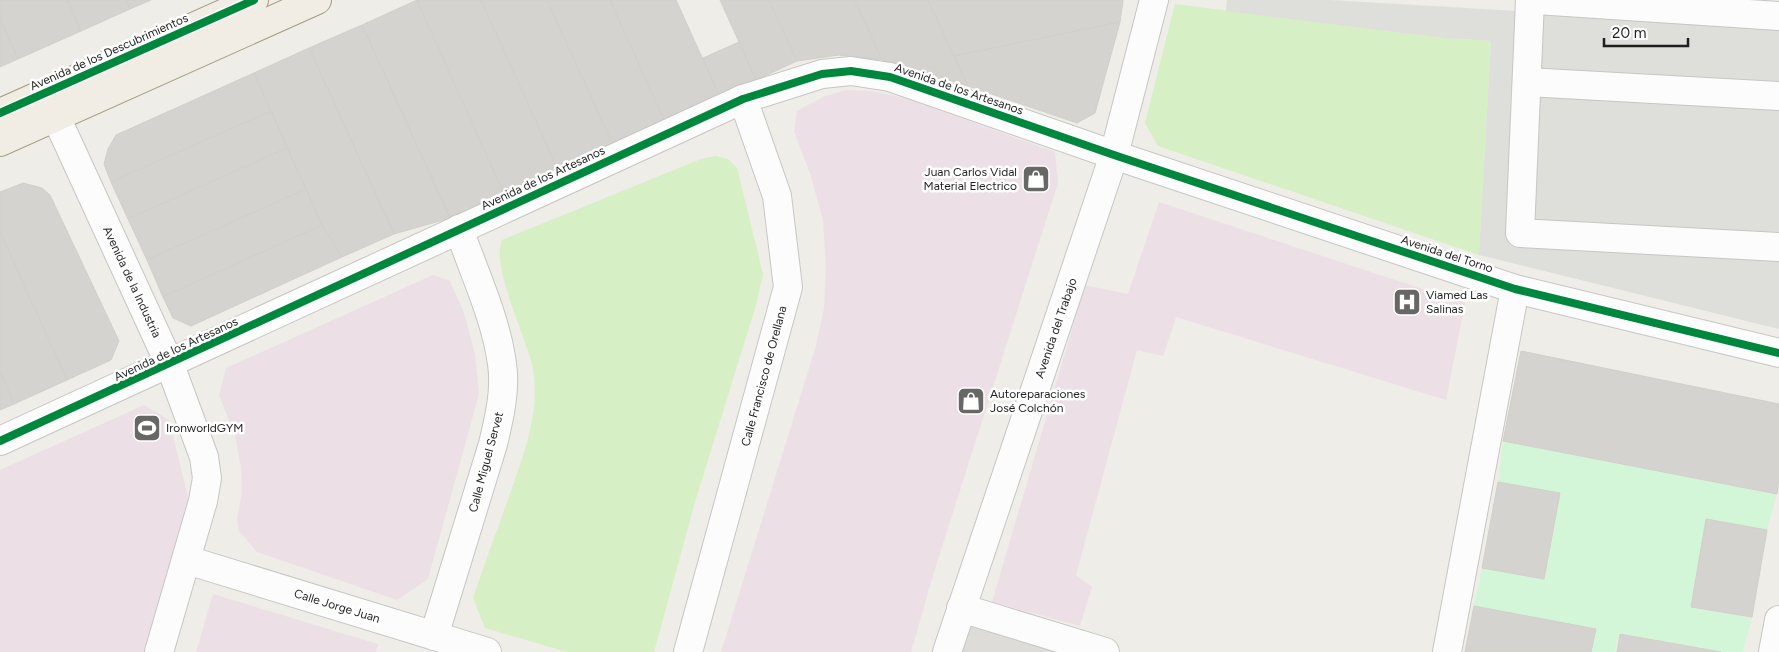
<svg xmlns="http://www.w3.org/2000/svg" width="1779" height="652" font-family="Figtree,sans-serif">
	<style>
		.residential { fill: #dddcd9 }
		.industrial { fill: #ece0e6 }
		.grass { fill: #d6efc4 }
		.park { fill: #d4f6d8 }
		.parking { fill: #dededb }
		.building { fill: #d5d3cf; stroke: #d1cfc9 }
		.lines { fill: none; stroke-linecap: round; stroke-linejoin: round }
		.minor-casing { stroke: #c6c6c4; stroke-width: 30 }
		.major-casing { stroke: #a59e84; stroke-width: 30 }
		.minor { stroke: #fcfcfc; stroke-width: 28 }
		.major { stroke: #f1ede5; stroke-width: 28 }
		.cycleway-casing { stroke: #fff; stroke-width: 11 }
		.cycleway { stroke: #00873e; stroke-width: 8 }
		.labels { text-anchor: middle; stroke-width: 5; stroke-linejoin: round; paint-order: stroke }
		.street-label { font-size: 12px; fill: #1f1f1f; stroke: #fff }
		.poi-label { font-size: 12px; fill: #1f1f1f; stroke: #fff; text-anchor: start }
	</style>
	<rect width="100%" height="100%" fill="#eeede8"/>
	<polygon class="residential" points="968,618 1081,652 958,652"/>
	<g class="industrial">
		<polygon points="847,90 872,91 905,98 1055,152 1058,183 934,572 911,652 721,652 815,349 824,308 826,268 823,221 811,176 794,132 797,111 825,96"/>
		<polygon points="1159,202 1465,303 1446,400 1176,317 1163,356 1137,350 1076,575 1092,587 1080,626 992,602 1085,285 1128,294"/>
		<polygon points="433,275 450,281 464,313 475,354 479,394 428,579 397,600 257,552 239,531 237,519 242,492 241,467 235,436 219,395 226,368"/>
		<polygon points="144,405 169,420 189,501 144,652 0,652 0,470"/>
		<polygon points="213,594 378,644 376,652 196,652"/>
	</g>
	<g class="grass">
		<polygon points="1175,4 1444,38 1491,41 1479,255 1158,146 1145,123"/>
		<path d="M715,156L728,159L737,168L763,274L756,305L695,502L654,652H567L485,628L473,598C483,568 494,538 505,508C520,464 543,412 532,364C525,335 491,266 502,240L701,159Z"/>
	</g>
	<polygon class="park" points="1503,441 1777,494 1767,530 1707,519 1691,607 1752,617 1743,652 1721,652 1619,633 1615,652 1591,652 1595,629 1474,606 1482,568 1560,493 1498,482"/>
	<polygon class="parking" points="1227,0 1329,0 1779,26 1779,329 1479,255 1491,41 1444,38 1226,11"/>
	<g class="building">
		<polygon points="0,0 67,0 81,31 18,59 0,19"/>
		<polygon points="67,0 126,0 130,9 81,31"/>
		<polygon points="126,0 151,0 130,9"/>
		<polygon points="417,0 504,194 450,218 362,25"/>
		<polygon points="417,0 481,0 558,170 504,194"/>
		<polygon points="481,0 547,0 613,145 558,170"/>
		<polygon points="547,0 610,0 665,122 613,145"/>
		<polygon points="610,0 676,0 720,97 665,122"/>
		<polygon points="720,0 769,0 797,61 756,80"/>
		<polygon points="769,0 855,0 882,60 839,55 797,61"/>
		<polygon points="855,0 928,0 968,86 882,60"/>
		<polygon points="928,0 1123,0 1120,22 954,56"/>
		<polygon points="0,19 18,59 0,67"/>
		<polygon points="1120,22 1095,113 1077,123 968,86 954,56"/>
		<polygon points="362,25 450,218 394,234 309,48"/>
		<polygon points="739,42 756,80 720,97 703,58"/>
		<polygon points="309,48 394,234 342,257 322,225 254,73"/>
		<polygon points="254,73 271,111 111,182 104,164 108,149 116,135"/>
		<polygon points="271,111 287,148 128,219 111,182"/>
		<polygon points="287,148 306,189 147,260 128,219"/>
		<polygon points="23,183 42,188 50,195 119,341 111,360 67,380 0,232 0,192"/>
		<polygon points="306,189 322,225 163,297 147,260"/>
		<polygon points="322,225 342,257 191,326 173,318 163,297"/>
		<polygon points="0,232 67,380 14,404 0,371"/>
		<polygon points="1521,351 1779,404 1779,478 1777,494 1503,441"/>
		<polygon points="0,371 14,404 0,410"/>
		<polygon points="1498,482 1560,493 1544,579 1482,568"/>
		<polygon points="1706,519 1767,530 1752,617 1691,607"/>
		<polygon points="1474,606 1596,629 1591,652 1465,652"/>
		<polygon points="1620,634 1721,652 1617,652"/>
	</g>
	<g class="lines">
		<g class="minor-casing">
			<g id="minor">
				<polyline points="1530,0 1520,233 1779,247"/>
				<polyline points="1536,0 1779,16"/>
				<polyline points="1527,82 1779,96"/>
				<polyline points="56,117 170,365 204,457 207,478 203,501 159,652"/>
				<polyline points="0,441 743,99 822,74 851,71 890,77 1114,155 1515,289 1779,353"/>
				<polyline points="187,560 487,652"/>
				<polyline points="961,608 1105,652"/>
				<path d="M434,636L493,444C499,419 506,390 502,364C496,318 474,273 459,229"/>
				<polyline points="688,652 788,287 777,196 743,99"/>
				<polyline points="947,652 1114,155 1154,0"/>
				<polyline points="1447,652 1515,289"/>
				<polyline points="1773,652 1779,620"/>
			</g>
		</g>
		<g class="major-casing">
			<g id="major">
				<polyline points="0,113 254,0"/>
				<polyline points="0,142 317,0"/>
			</g>
		</g>
		<use href="#minor" class="minor"/>
		<use href="#major" class="major"/>
		<g class="cycleway-casing">
			<g id="cycleway">
				<polyline points="0,113 254,0"/>
				<polyline points="0,441 743,99 822,74 851,71 890,77 1114,155 1515,289 1779,353"/>
			</g>
		</g>
		<use href="#cycleway" class="cycleway"/>
	</g>
	<defs>
		<g id="shop-square" transform="scale(1.4375)"><rect x="-9" y="-9" width="18" height="18" rx="4" fill="#676765" stroke="#fff"/><path d="M-5-2.5h2.3a2.7 3.5 0 0 1 5.4 0H5L5.5 6h-11ZM-1.5-2.5h3a1.5 2.3 0 0 0-3 0Z" fill="#fff"/></g>
		<g id="hospital-square" transform="scale(1.4375)"><rect x="-9" y="-9" width="18" height="18" rx="4" fill="#676765" stroke="#fff"/><path d="M-5-5h3v3.5h4V-5h3V5h-3V1.5h-4V5h-3Z" fill="#fff"/></g>
		<g id="stadium-square" transform="scale(1.4375)"><rect x="-9" y="-9" width="18" height="18" rx="4" fill="#676765" stroke="#fff"/><path d="M0-5a6.5 5 0 1 0 0 10a6.5 5 0 1 0 0-10ZM-3.5-1.8h7v3.6h-7Z" fill="#fff"/></g>
	</defs>
	<g fill-rule="evenodd">
		<use href="#shop-square" x="1036" y="179"/>
		<use href="#hospital-square" x="1407" y="302"/>
		<use href="#shop-square" x="971" y="401"/>
		<use href="#stadium-square" x="147" y="428"/>
	</g>
	<g class="labels">
		<g class="street-label">
			<text transform="translate(109 52) rotate(-24)" y="4">Avenida de los Descubrimientos</text>
			<text transform="translate(959 89) rotate(19)" y="4">Avenida de los Artesanos</text>
			<text transform="translate(543 178) rotate(-25)" y="4">Avenida de los Artesanos</text>
			<text transform="translate(1447 254) rotate(18)" y="4">Avenida del Torno</text>
			<text transform="translate(132 282) rotate(65)" y="4">Avenida de la Industria</text>
			<text transform="translate(1056 328) rotate(-71)" y="4">Avenida del Trabajo</text>
			<text transform="translate(176 349) rotate(-25)" y="4">Avenida de los Artesanos</text>
			<text transform="translate(764 376) rotate(-75)" y="4">Calle Francisco de Orellana</text>
			<text transform="translate(486 462) rotate(-75)" y="4">Calle Miguel Servet</text>
			<text transform="translate(337 606) rotate(17)" y="4">Calle Jorge Juan</text>
		</g>
		<g class="poi-label">
			<text x="1017" y="176" text-anchor="end">Juan Carlos Vidal<tspan x="1017" dy="14">Material Electrico</tspan></text>
			<text x="1426" y="299">Viamed Las<tspan x="1426" dy="14">Salinas</tspan></text>
			<text x="990" y="398">Autoreparaciones<tspan x="990" dy="14">José Colchón</tspan></text>
			<text x="166" y="432">IronworldGYM</text>
		</g>
	</g>
	<path d="M1604 38v8h84v-8" fill="none" stroke="#1f1f1f" stroke-width="2.5"/>
	<text x="1612" y="38" font-size="15" fill="#1f1f1f" stroke="#ffffff" stroke-width="4" paint-order="stroke">20 m</text>
</svg>
